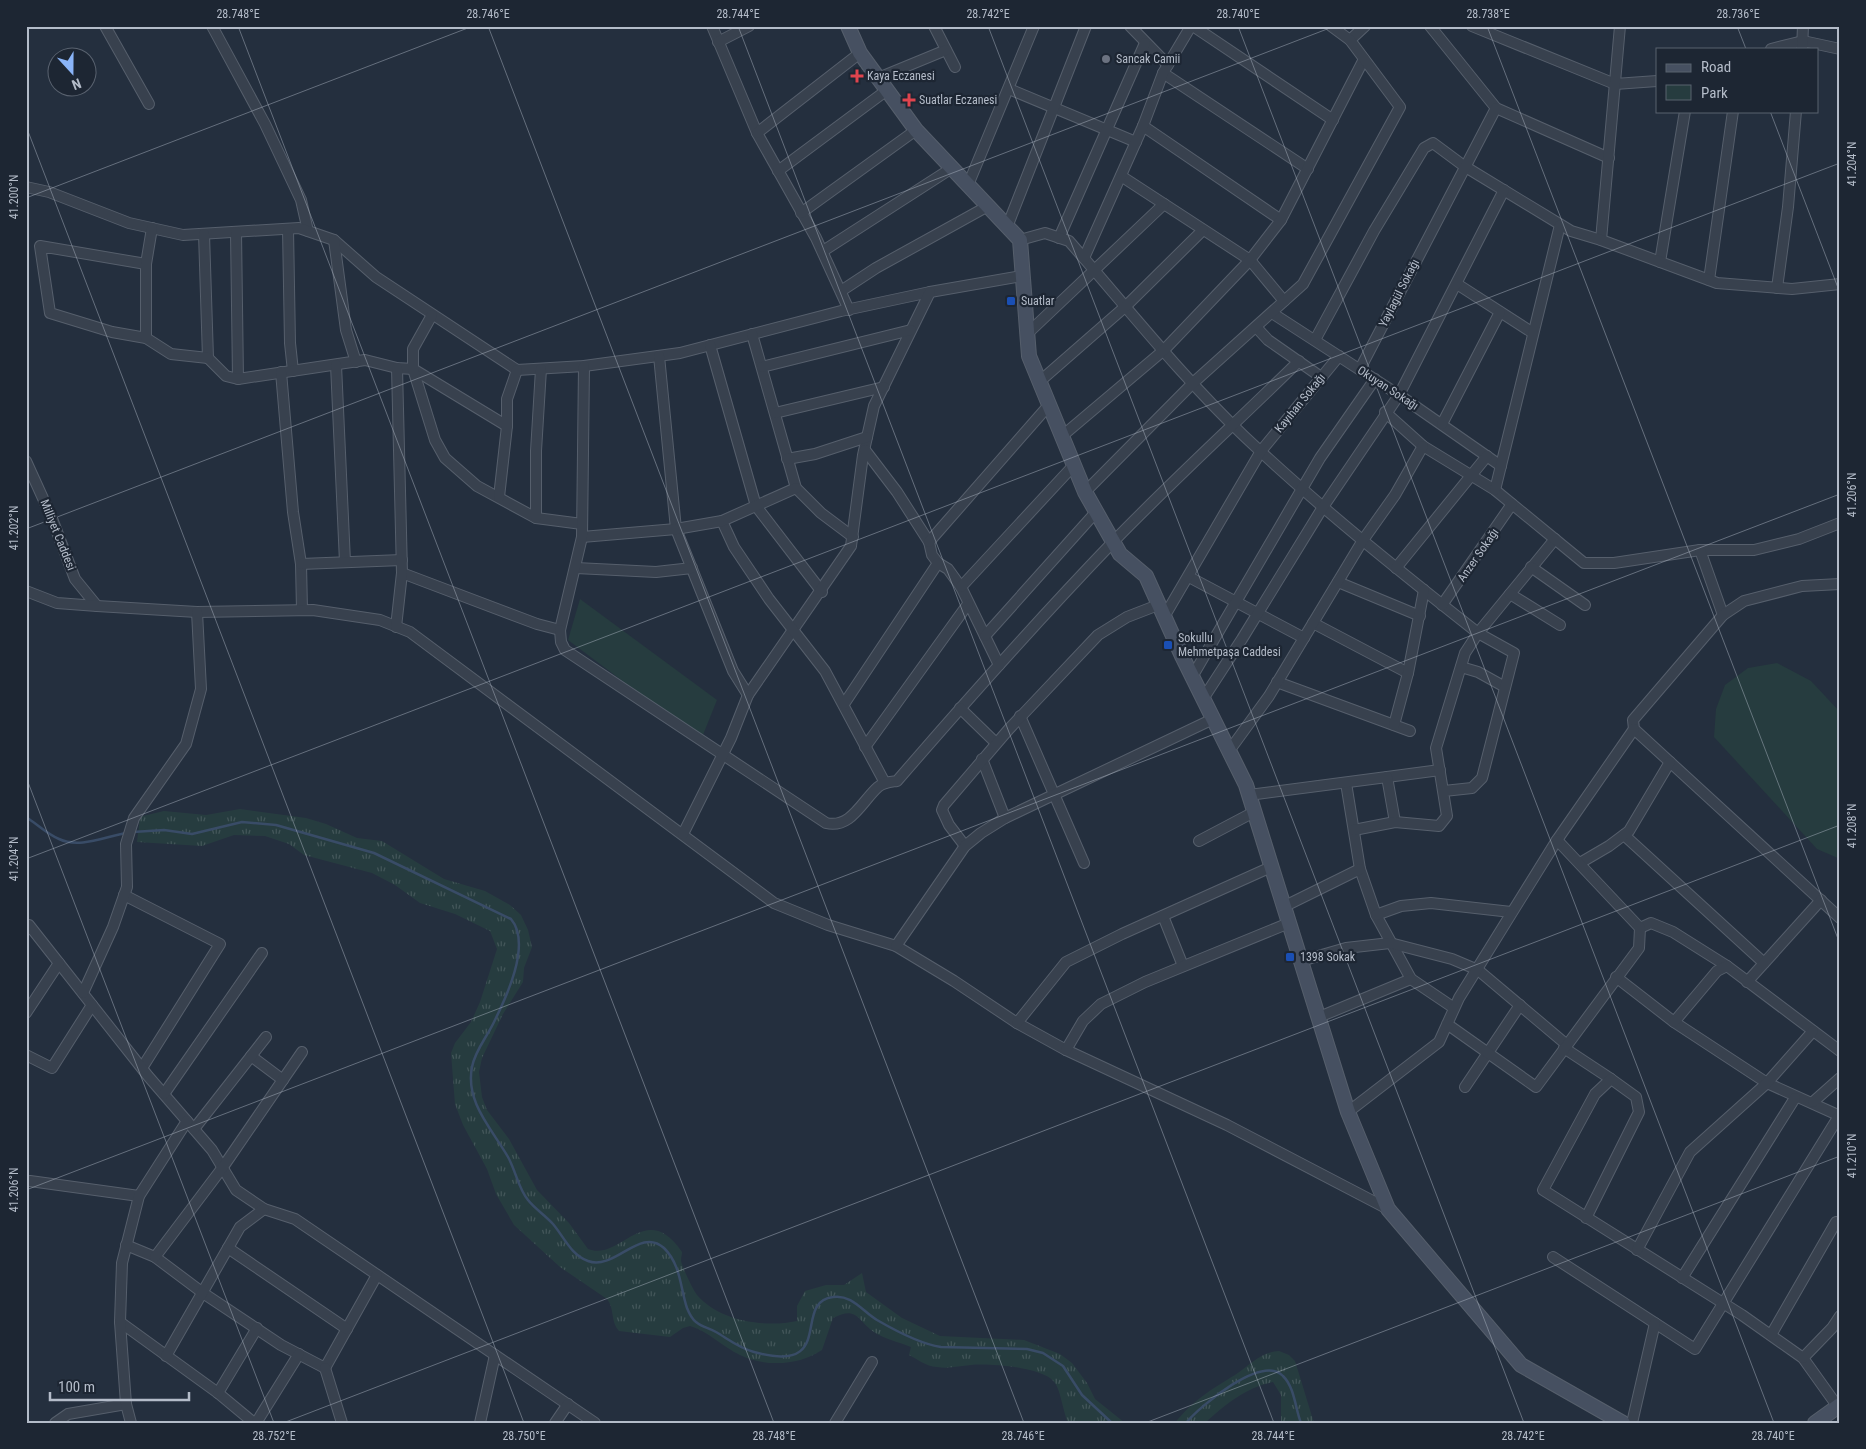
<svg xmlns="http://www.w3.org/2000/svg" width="1866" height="1449" font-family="'Roboto Condensed',sans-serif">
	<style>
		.grass { fill: url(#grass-tufts) }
		.park { fill: #263c3f }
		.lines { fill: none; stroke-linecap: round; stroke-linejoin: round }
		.stream { stroke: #394c67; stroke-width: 2.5 }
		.street-casing { stroke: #565f6c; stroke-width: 12 }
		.secondary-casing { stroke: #565f6c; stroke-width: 16 }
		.street { stroke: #38414e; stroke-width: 10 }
		.secondary { stroke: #465061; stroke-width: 14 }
		.ticks { fill: none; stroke: #b4bcc9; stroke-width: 1; stroke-opacity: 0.45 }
		.worship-dot { fill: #6b7280; stroke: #1d2633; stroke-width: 2 }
		.health-dot { fill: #e0444e; stroke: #1d2633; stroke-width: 2 }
		.transit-dot { fill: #1a4fb4; stroke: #1d2633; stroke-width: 2 }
		.labels { text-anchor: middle; stroke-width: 4.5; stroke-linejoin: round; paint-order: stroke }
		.poi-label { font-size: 12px; fill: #b4bcc9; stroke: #1d2633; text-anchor: start }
		.street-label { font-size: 12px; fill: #b4bcc9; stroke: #1d2633 }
		.neatline { fill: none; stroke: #b4bcc9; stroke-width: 2 }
		.ticks-label { font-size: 12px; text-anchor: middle; fill: #b4bcc9 }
	</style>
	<defs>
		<pattern id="grass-tufts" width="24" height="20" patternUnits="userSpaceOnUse" patternTransform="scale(1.25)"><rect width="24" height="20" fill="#263c3f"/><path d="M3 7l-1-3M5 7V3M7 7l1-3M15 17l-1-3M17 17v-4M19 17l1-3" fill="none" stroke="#435659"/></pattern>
	</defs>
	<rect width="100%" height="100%" fill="#242f3e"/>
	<g class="grass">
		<path d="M240,809L306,818L326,824L357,838L382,841L444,879L485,891L510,905L521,915L528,930L532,947L524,968L523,982L503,1014L482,1058L479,1072L482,1097L487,1110L509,1139L537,1190L569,1223L588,1249C621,1262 645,1198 682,1252C682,1255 681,1257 681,1260C681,1265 693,1290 697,1295C719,1321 765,1328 797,1321V1306L805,1291L826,1285H844L862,1273L866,1292L902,1318L940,1336L1024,1340L1060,1354L1072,1363L1087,1383L1095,1399L1125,1423H1068C1063,1411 1061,1392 1055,1383C1045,1367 989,1363 971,1365C959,1366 949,1369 937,1367C925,1366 919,1360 909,1355L911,1347C899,1342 884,1339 874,1332C858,1321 857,1305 833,1318L822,1350C798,1366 765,1367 740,1355C723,1347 708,1331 690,1326L683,1328L670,1337L619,1331C610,1321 615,1309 607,1299L560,1267L514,1225L496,1194L487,1169L463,1125L455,1104L451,1053L455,1043L471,1022L480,1002L497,949L490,931L455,914L420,903L395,885L372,873L304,855L289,844L265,836L234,835L202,846L137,842L140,817L143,816L164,811L206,815Z"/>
		<path d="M1279,1351L1289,1355L1295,1361L1314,1423H1281V1395L1273,1382C1247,1387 1224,1405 1205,1423H1175C1193,1400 1212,1389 1235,1375C1250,1365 1261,1352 1279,1351Z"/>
	</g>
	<g class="park">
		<polygon points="580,599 717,700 701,740 568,640"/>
		<polygon points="1777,663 1811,681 1840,712 1840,859 1817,849 1714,737 1716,709 1725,685 1748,668"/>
	</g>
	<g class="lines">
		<g class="stream">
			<path d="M26,817C37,824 47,834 59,839C80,849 106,836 127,833"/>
			<path d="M133,832L164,830L192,834L242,822L276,825L374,853L511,919C532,944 506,998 493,1024C486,1038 475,1051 472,1067C465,1102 492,1129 508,1157C516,1171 518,1188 528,1200C535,1209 545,1215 553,1224C564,1237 571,1255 588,1261C615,1271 640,1226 664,1248C681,1265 680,1287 687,1308C689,1313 692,1319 696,1322C702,1327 709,1328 716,1332C728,1339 739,1348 754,1352C838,1375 791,1302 833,1297C852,1294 863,1312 877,1320C896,1331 920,1344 941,1347L1027,1349L1043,1353L1063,1366L1082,1395L1112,1423"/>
			<path d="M1186,1423C1200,1406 1262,1354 1283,1376C1295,1388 1295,1408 1301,1423"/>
		</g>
		<g class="street-casing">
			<g id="street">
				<polyline points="105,26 149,104"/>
				<polyline points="212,26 265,124 301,200 308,231"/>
				<polyline points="712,26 757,133 816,238 849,310"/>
				<polyline points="934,26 955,67"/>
				<polyline points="1130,26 1168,65"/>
				<polyline points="1193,26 1333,120"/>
				<polyline points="1430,26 1496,108 1609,158"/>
				<polyline points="1472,26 1615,84 1657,81"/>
				<polyline points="1350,40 1365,26"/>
				<polyline points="718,42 749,26"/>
				<polyline points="1771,49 1803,41 1840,49"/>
				<polyline points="1802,49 1803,26"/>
				<polyline points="1163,73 1308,169"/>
				<polyline points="878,78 946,50"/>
				<polyline points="1009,89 1136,142"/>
				<polyline points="1143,126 1281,220"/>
				<polyline points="757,133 860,53"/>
				<polyline points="778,171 887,90"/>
				<polyline points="1121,176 1250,260 1284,301"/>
				<polyline points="968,185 1034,26"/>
				<polyline points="26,187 49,192 129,223 183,235 299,228 334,240 376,277 517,370 584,366 680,353 841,311 930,292 1022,276"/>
				<polyline points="801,213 916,130"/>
				<polyline points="1007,227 1086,26"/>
				<polyline points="288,229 290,343 293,371"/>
				<polyline points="236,232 238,379"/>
				<polyline points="204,234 208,358 226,376 238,379 365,360 397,368 413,369 507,426"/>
				<polyline points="1059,238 1145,43"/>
				<polyline points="334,240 346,330 356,362"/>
				<path d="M1020,240L1045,233L1069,241C1126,306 1181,376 1244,436C1318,506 1398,570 1478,633L1555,539"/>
				<polyline points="1601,240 1620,26"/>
				<polyline points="823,251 952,168"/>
				<polyline points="1084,258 1143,126 1163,73 1191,26"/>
				<polyline points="1660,262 1685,111"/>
				<polyline points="146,264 40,246 50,313 112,332 146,338 171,354 208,358"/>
				<polyline points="1709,280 1733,111"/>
				<polyline points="1457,284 1533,333"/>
				<polyline points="1777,288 1788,207 1796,111"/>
				<polyline points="841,291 876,268 988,206"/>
				<polyline points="1272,313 1399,395 1501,466"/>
				<polyline points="432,315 413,349 413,369 435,440 445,458 477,486 536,518 582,524"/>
				<polyline points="1256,327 1268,340 1321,377"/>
				<polyline points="752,334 796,488 821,513 853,537"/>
				<polyline points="1027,334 1164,204"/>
				<polyline points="146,338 146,264 152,228"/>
				<polyline points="1315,340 1374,231 1424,148 1433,143 1464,166 1571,231 1601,240 1717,283 1792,289 1840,284"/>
				<polyline points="710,345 756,506 822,592"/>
				<polyline points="659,356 676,529 733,671 748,695 851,546 863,455 874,406 930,292"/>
				<polyline points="336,365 345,562"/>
				<polyline points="762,367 911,330"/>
				<polyline points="1360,369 1496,108"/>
				<polyline points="281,372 293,512 301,564 302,610"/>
				<polyline points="1039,382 1126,306 1203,230"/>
				<polyline points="1385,412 1423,446 1495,490 1584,563 1614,563 1700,550 1754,550 1799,539 1840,523"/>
				<polyline points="775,413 884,387"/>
				<polyline points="1442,424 1500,312"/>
				<polyline points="1061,437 1164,350 1250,260 1281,220 1364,59"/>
				<polyline points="865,450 897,492 929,542 932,555 938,563 948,569 961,587 999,665"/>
				<polyline points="787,459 815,454 867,437"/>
				<polyline points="26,461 51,516 75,579 97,606"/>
				<polyline points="1495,490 1560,225"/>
				<polyline points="1085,492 1193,383 1303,284 1400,107 1350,40 1331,26"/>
				<polyline points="499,497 507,426 507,399 517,370"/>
				<polyline points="536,518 536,451 541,369"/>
				<polyline points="722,521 734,547 769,599 825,671 885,783"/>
				<polyline points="582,537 676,529 722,521 796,488"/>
				<polyline points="929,542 1049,405"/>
				<polyline points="1700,550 1723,615"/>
				<polyline points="301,564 402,560"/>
				<polyline points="1531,567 1585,605"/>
				<polyline points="576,568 656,572 692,568"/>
				<polyline points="1396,568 1487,456"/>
				<polyline points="402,573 537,624 560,630 582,537 584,366"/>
				<polyline points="1189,577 1304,638"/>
				<polyline points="1338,582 1420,616"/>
				<polyline points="1840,584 1802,586 1744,601 1723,615 1633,720 1634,729 1840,918"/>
				<polyline points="961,587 1074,465"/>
				<polyline points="26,591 57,603 97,606 197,612 313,610 380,620 410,632 774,903 828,925 896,946 954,981 1017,1023 1066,1050 1227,1125 1388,1209"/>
				<polyline points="1510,594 1560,625"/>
				<polyline points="1442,605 1512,504"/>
				<polyline points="1164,617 1261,451 1339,356"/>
				<polyline points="1313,623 1408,673"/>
				<polyline points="396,627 402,573 397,368"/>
				<path d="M560,630L561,642L565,650L826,823C851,829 862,801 878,787C884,782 890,782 897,781C967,700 1038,620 1112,543C1173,480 1237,422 1299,361"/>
				<polyline points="985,636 1096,512"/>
				<polyline points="1461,667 1478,672 1505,687"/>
				<polyline points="1192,677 1320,458 1375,379"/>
				<polyline points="1277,682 1410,731"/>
				<polyline points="1203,699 1242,639 1323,507 1399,395 1504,190"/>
				<polyline points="844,704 938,563"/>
				<polyline points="960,708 996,743"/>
				<polyline points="1020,716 1084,863"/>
				<polyline points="1394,725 1408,673 1424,590"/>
				<polyline points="865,747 968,604"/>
				<polyline points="1229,751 1269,696 1363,540 1395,495 1423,446"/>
				<polyline points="982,759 1005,818"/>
				<polyline points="1387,777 1440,770"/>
				<polyline points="1346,783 1360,869 1376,915 1411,979 1454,1008"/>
				<polyline points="1249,795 1387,777 1395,822"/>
				<polyline points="1354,830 1395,822 1439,826 1447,816 1436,748 1465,653 1478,633 1514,653 1482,778 1472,788 1444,791"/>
				<polyline points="683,834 731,738 748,695"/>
				<polyline points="1624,835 1764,963"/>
				<polyline points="1557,840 1634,729"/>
				<polyline points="1199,841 1254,812"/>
				<polyline points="965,846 949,825 942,810 944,805 1009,729 1098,635 1127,617 1158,605"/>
				<polyline points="1580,863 1609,846 1629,831 1670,762"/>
				<polyline points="124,895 220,944 142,1068"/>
				<polyline points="1283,907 1360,869"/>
				<polyline points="1376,915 1401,906 1431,903 1511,912"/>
				<polyline points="1163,916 1183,966"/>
				<polyline points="1640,928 1651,923 1673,932 1727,966"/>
				<polyline points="26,930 29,925 148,1076 212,1150 236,1190 264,1209 295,1219 595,1423"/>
				<polyline points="896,946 965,846 981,833 1005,818 1213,719"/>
				<polyline points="1301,961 1346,948 1390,943 1452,959 1478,970 1567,1045"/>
				<polyline points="1616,977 1674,1022 1767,1083 1840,1116"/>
				<polyline points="1747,982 1821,900"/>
				<polyline points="83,993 113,927 127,887 126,844 134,818 186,744 201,689 197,612"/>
				<polyline points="26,1013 59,963"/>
				<polyline points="1319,1017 1411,979"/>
				<polyline points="1674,1022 1717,971 1727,966 1840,1051"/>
				<polyline points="1017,1023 1066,962 1122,934 1271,867"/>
				<polyline points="1564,1048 1611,1079"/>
				<polyline points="1066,1050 1083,1021 1101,1004 1145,982 1289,923"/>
				<polyline points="26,1055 52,1068 92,1005"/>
				<polyline points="251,1056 283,1080"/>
				<polyline points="1465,1087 1520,1005"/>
				<polyline points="164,1094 262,953"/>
				<polyline points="1813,1102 1840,1078"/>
				<polyline points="1348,1112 1439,1042 1459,998 1557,840 1640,928 1639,948 1536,1087 1447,1024"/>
				<polyline points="194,1129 266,1037"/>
				<polyline points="30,1181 139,1196"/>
				<polyline points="1586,1218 1639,1112 1636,1097 1611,1079 1595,1094 1543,1190 1742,1315 1803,1358 1838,1407"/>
				<polyline points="126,1245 155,1257 203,1293 281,1345 325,1368 377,1275"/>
				<polyline points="228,1248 347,1329"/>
				<polyline points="1637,1250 1690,1152 1767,1083 1813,1031"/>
				<polyline points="155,1257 223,1167 302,1052"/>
				<polyline points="1553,1257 1695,1349 1839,1116"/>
				<polyline points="1682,1278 1795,1098"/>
				<polyline points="120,1322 218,1393 254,1423"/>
				<polyline points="1771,1335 1836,1222"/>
				<polyline points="166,1356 240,1227 264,1209"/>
				<polyline points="1803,1358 1832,1328 1840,1316"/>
				<polyline points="325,1368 342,1423"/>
				<polyline points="218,1393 257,1328"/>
				<polyline points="55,1423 68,1414 126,1404"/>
				<polyline points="131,1423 126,1404 120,1322 122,1263 139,1196 187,1121"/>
				<polyline points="256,1423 299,1354"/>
				<polyline points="480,1423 495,1355"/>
				<polyline points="555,1423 568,1404"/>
				<polyline points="835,1423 872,1362"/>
				<polyline points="1632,1423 1655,1323"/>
			</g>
		</g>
		<g class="secondary-casing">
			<g id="secondary">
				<polyline points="848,26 860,53 916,130 1020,240 1029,356 1085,492 1120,554 1146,576 1182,656 1246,785 1348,1112 1388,1209 1521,1365 1623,1423"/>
				<polyline points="1815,1423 1840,1405"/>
			</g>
		</g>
		<use href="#street" class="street"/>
		<use href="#secondary" class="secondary"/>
	</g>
	<path class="ticks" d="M238,26L774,1423M488,26L1024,1423M738,26L1274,1423M988,26L1524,1423M1238,26L1774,1423M1487,26L1840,944M1737,26L1746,49M1770,111L1840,293M26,126L524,1423M26,198L473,26M26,529L1335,26M26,777L274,1423M26,859L1840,163M26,1190L1840,494M283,1423L1840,825M1145,1423L1840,1156"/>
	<circle class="worship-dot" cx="1106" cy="59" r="5"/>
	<g class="health-dot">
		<path d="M854.5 68.5h5v5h5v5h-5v5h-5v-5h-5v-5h5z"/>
		<path d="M906.5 92.5h5v5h5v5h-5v5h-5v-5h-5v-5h5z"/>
	</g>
	<g class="transit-dot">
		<rect x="1006" y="296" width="10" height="10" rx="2.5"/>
		<rect x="1163" y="640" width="10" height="10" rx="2.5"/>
		<rect x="1285" y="952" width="10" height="10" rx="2.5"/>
	</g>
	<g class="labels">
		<g class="poi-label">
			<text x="1116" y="63">Sancak Camii</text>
			<text x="867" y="80">Kaya Eczanesi</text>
			<text x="919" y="104">Suatlar Eczanesi</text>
			<text x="1021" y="305">Suatlar</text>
			<text x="1178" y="642">Sokullu<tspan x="1178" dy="14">Mehmetpaşa Caddesi</tspan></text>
			<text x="1300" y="961">1398 Sokak</text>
		</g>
		<g class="street-label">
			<text transform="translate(1399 293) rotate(-63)" y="4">Yaylagül Sokağı</text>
			<text transform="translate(1388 388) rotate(33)" y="4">Okuyan Sokağı</text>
			<text transform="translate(1300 403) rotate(-51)" y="4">Kayıhan Sokağı</text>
			<text transform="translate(58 535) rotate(68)" y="4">Milliyet Caddesi</text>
			<text transform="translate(1478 555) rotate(-55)" y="4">Anzer Sokağı</text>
		</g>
	</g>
	<rect width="1866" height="1449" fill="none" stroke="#1d2633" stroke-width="55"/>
	<rect x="1656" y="48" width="162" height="65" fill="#1d2633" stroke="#59626f"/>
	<rect x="1666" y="64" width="25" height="8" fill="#465061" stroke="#59626f"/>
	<text x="1701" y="72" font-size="15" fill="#b4bcc9">Road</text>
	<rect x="1666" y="85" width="25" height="15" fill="#263c3f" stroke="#59626f"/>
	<text x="1701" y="98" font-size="15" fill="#b4bcc9">Park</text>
	<g transform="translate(72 72) rotate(159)"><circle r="24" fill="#1d2633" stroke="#59626f"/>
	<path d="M0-4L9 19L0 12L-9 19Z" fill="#8ab4f8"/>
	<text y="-8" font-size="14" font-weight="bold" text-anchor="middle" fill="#b4bcc9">N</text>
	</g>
	<path d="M50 1392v8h139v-8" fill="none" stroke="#b4bcc9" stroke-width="2.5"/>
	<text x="58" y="1392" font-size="15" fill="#b4bcc9" stroke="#1d2633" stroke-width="4" paint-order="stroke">100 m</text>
	<rect x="28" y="28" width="1810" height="1394" class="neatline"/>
	<g class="ticks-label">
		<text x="238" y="18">28.748°E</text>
		<text x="488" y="18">28.746°E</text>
		<text x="738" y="18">28.744°E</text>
		<text x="988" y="18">28.742°E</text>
		<text x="1238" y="18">28.740°E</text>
		<text x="1488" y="18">28.738°E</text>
		<text x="1738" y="18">28.736°E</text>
		<text transform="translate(1852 164) rotate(-90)" y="4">41.204°N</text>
		<text transform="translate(14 197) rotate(-90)" y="4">41.200°N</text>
		<text transform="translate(1852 495) rotate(-90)" y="4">41.206°N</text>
		<text transform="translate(14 528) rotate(-90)" y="4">41.202°N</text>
		<text transform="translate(1852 826) rotate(-90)" y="4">41.208°N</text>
		<text transform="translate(14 859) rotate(-90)" y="4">41.204°N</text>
		<text transform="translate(1852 1156) rotate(-90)" y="4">41.210°N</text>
		<text transform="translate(14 1190) rotate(-90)" y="4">41.206°N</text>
		<text x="274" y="1440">28.752°E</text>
		<text x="524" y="1440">28.750°E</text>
		<text x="774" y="1440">28.748°E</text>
		<text x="1023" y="1440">28.746°E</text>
		<text x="1273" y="1440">28.744°E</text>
		<text x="1523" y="1440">28.742°E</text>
		<text x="1773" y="1440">28.740°E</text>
	</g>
</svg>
